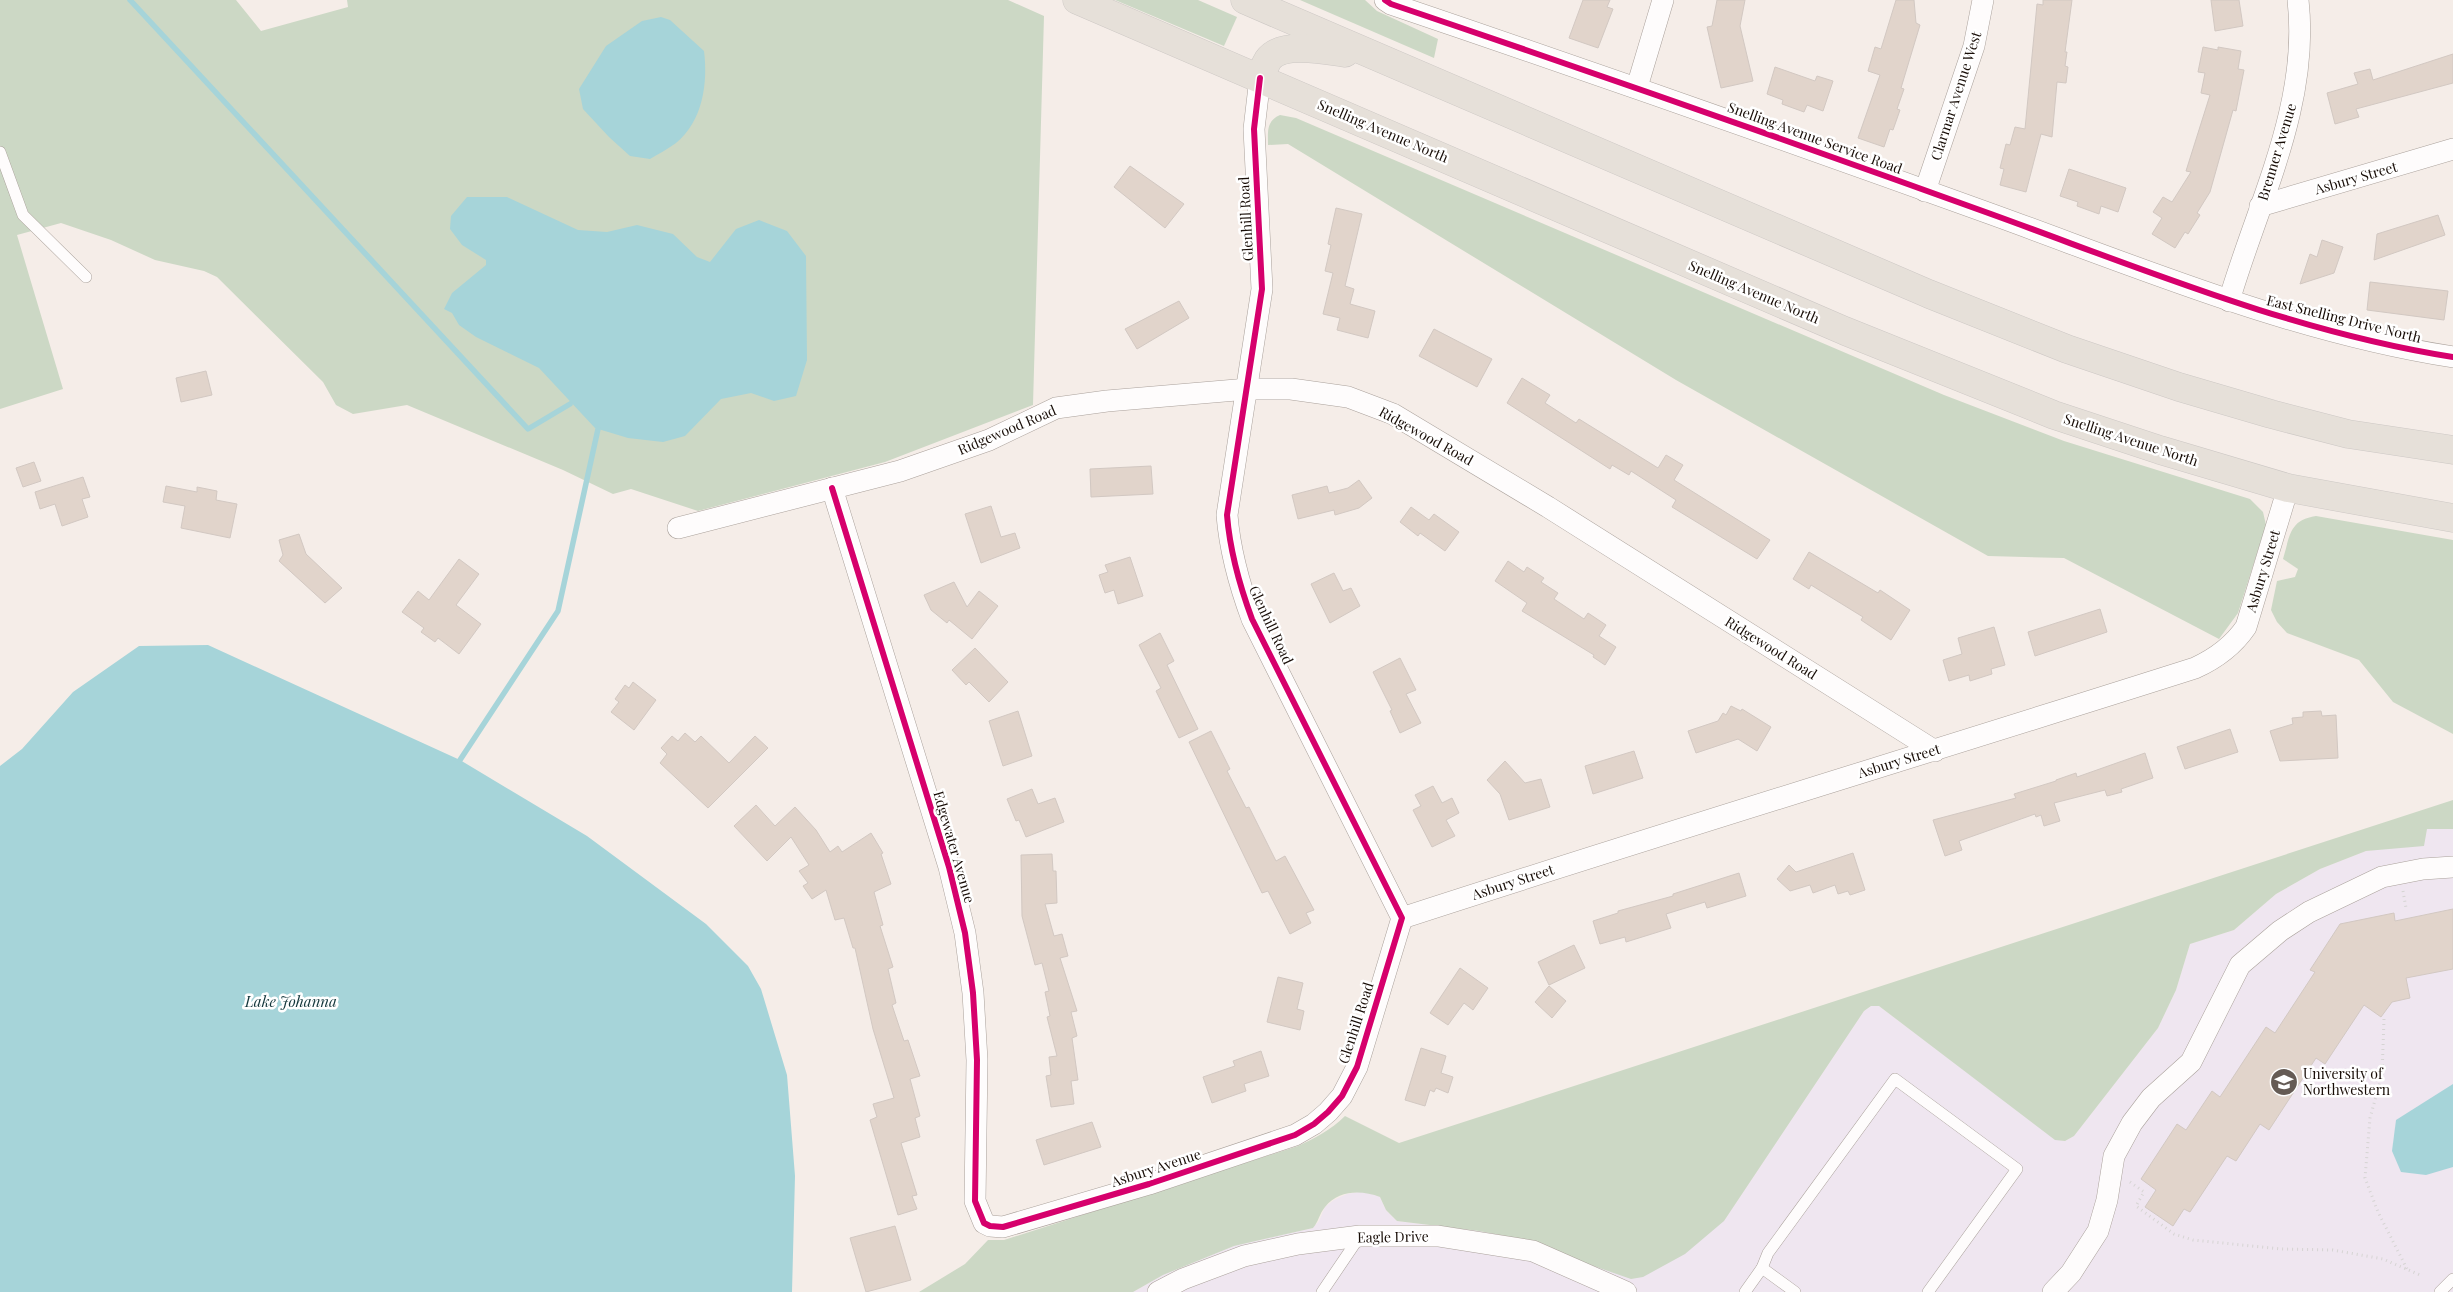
<svg xmlns="http://www.w3.org/2000/svg" width="2453" height="1292" font-family="'Playfair Display',serif">
	<style>
		.education { fill: #efe6f0 }
		.green { fill: #ccd8c5 }
		.water { fill: #a6d4d9 }
		.lines { fill: none; stroke-linecap: round; stroke-linejoin: round }
		.stream { stroke: #a6d4d9; stroke-width: 5.5 }
		.building { fill: #e1d4cb; stroke: #d2c8c2 }
		.lane-casing { stroke: #aaa19b; stroke-width: 12 }
		.street-casing { stroke: #aaa19b; stroke-width: 22 }
		.highway-casing { stroke: #cdc8c5; stroke-width: 29 }
		.path { stroke: #d6d4d3; stroke-width: 3; stroke-dasharray: 1 4; stroke-linecap: butt }
		.lane { stroke: #fefcfc; stroke-width: 11 }
		.street { stroke: #fefcfc; stroke-width: 21 }
		.highway { stroke: #e6e0d9; stroke-width: 28 }
		.cycleway-casing { stroke: #fff; stroke-width: 9 }
		.cycleway { stroke: #d6006c; stroke-width: 6 }
		.labels { text-anchor: middle; stroke-width: 5; stroke-linejoin: round; paint-order: stroke }
		.street-label { font-size: 14px; fill: #170c06; stroke: #fff }
		.poi-label { font-size: 14px; fill: #170c06; stroke: #fff; text-anchor: start }
		.water-label { font-size: 15px; font-style: italic; fill: #12353a; stroke: #fff }
	</style>
	<rect width="100%" height="100%" fill="#f5ede8"/>
	<polygon class="education" points="2426,829 2453,829 2453,1292 1133,1292 1163,1275 1234,1246 1313,1228 1319,1221 1325,1207 1334,1200 1347,1194 1364,1191 1380,1197 1386,1210 1397,1221 1479,1231 1510,1237 1724,1221 1864,1011 1871,1006 1879,1006 2055,1139 2065,1141 2074,1136 2158,1028 2176,990 2190,944 2234,930 2276,894 2320,869 2366,851 2391,848"/>
	<g class="green">
		<polygon points="0,0 236,0 261,31 348,7 347,0 1008,0 1044,16 1033,405 885,462 698,511 631,489 613,494 563,470 407,405 353,414 336,405 323,382 217,277 204,271 155,260 111,240 61,223 17,235 63,389 0,409"/>
		<polygon points="1115,0 1198,0 1237,17 1224,46"/>
		<polygon points="1300,0 1365,0 1377,11 1438,39 1434,58"/>
		<path d="M1280,115L1296,118L1944,395L2064,441L2250,499L2263,512L2266,525L2238,613L2219,639L2064,558L1988,556L1676,380L1288,144L1268,145C1268,132 1266,121 1280,115Z"/>
		<path d="M2316,516L2453,540V734L2393,702L2359,660L2287,633L2277,622L2271,610L2277,581L2295,577L2298,569L2283,559C2290,536 2289,520 2316,516Z"/>
		<path d="M2453,800V829H2427L2424,846L2366,851L2320,869L2276,894L2234,930L2190,944L2176,990L2158,1028L2074,1136L2065,1141L2055,1140L1879,1006H1871L1864,1011L1724,1221L1685,1254L1643,1277L1631,1279L1510,1237L1479,1231L1397,1221L1386,1210L1380,1197C1361,1190 1339,1190 1325,1207C1319,1214 1319,1221 1313,1228L1234,1246L1163,1275L1133,1292H919L965,1264L988,1240H1004L1298,1146C1315,1138 1331,1130 1345,1116L1399,1143Z"/>
	</g>
	<g class="water">
		<path d="M661,17L670,20L704,51C708,83 703,121 676,143C668,149 658,154 650,159L630,156L609,137L583,109L579,89L606,46L642,21Z"/>
		<polygon points="467,197 507,197 578,230 607,232 637,225 673,234 697,257 710,262 736,229 759,220 787,231 806,256 807,360 796,396 774,401 751,393 721,399 685,436 663,442 628,438 595,428 539,368 476,337 459,325 452,313 444,309 452,293 486,265 486,260 462,245 450,229 451,216"/>
		<polygon points="208,645 460,760 587,836 706,924 748,966 761,989 787,1075 795,1176 792,1292 0,1292 0,766 22,749 73,692 139,646"/>
		<polygon points="2453,1084 2453,1167 2426,1175 2401,1172 2392,1151 2396,1120"/>
	</g>
	<g class="lines">
		<g class="stream">
			<polyline points="130,0 528,429 570,404"/>
			<polyline points="460,760 558,611 598,429"/>
		</g>
	</g>
	<g class="building">
		<polygon points="1583,0 1610,0 1607,7 1613,9 1598,48 1569,38"/>
		<polygon points="1717,0 1745,0 1740,26 1753,81 1721,88 1707,27 1712,26"/>
		<polygon points="1896,0 1914,0 1916,23 1920,25 1901,88 1904,89 1897,109 1900,110 1893,130 1890,129 1884,147 1858,138 1880,75 1868,71 1875,47 1881,49"/>
		<polygon points="2043,0 2072,0 2065,52 2067,52 2065,66 2068,67 2066,83 2057,82 2052,137 2041,134 2026,192 2000,185 2004,169 2000,168 2006,144 2010,145 2015,127 2025,129 2037,4 2043,5"/>
		<polygon points="2211,0 2239,0 2243,26 2215,31"/>
		<polygon points="2203,47 2218,50 2218,47 2241,51 2238,69 2244,70 2236,111 2233,110 2210,192 2197,213 2200,215 2188,234 2185,232 2175,248 2152,234 2162,218 2153,212 2163,197 2172,202 2191,172 2186,171 2210,95 2201,93 2205,73 2198,72"/>
		<polygon points="2453,54 2453,83 2356,109 2359,117 2335,124 2327,93 2358,84 2354,73 2370,69 2373,80"/>
		<polygon points="1775,67 1815,81 1817,76 1833,81 1823,111 1807,105 1804,112 1782,104 1783,100 1767,94"/>
		<polygon points="1130,166 1184,204 1165,228 1114,187"/>
		<polygon points="2069,169 2126,188 2118,212 2101,206 2099,214 2077,206 2078,202 2060,196"/>
		<polygon points="1336,208 1362,214 1345,286 1354,289 1350,304 1375,311 1368,338 1337,330 1340,318 1323,314 1333,273 1325,271 1331,245 1328,244"/>
		<polygon points="2438,215 2445,235 2374,260 2377,234"/>
		<polygon points="2322,240 2343,247 2334,273 2300,284 2310,254 2317,257"/>
		<polygon points="2370,282 2448,291 2444,320 2367,310"/>
		<polygon points="1179,301 1189,318 1137,349 1125,329"/>
		<polygon points="1434,329 1492,359 1477,387 1419,356"/>
		<polygon points="206,371 212,395 181,402 176,378"/>
		<polygon points="1522,378 1550,395 1545,403 1576,423 1579,419 1658,468 1666,455 1683,465 1674,480 1770,540 1757,559 1672,507 1676,500 1631,471 1629,475 1612,465 1610,469 1507,403"/>
		<polygon points="34,462 41,481 23,487 16,468"/>
		<polygon points="1151,466 1153,494 1091,497 1090,469"/>
		<polygon points="83,477 90,497 82,499 88,517 62,526 55,504 40,509 35,492"/>
		<polygon points="1359,480 1372,498 1359,508 1335,515 1334,510 1298,519 1292,495 1327,486 1329,493 1348,488"/>
		<polygon points="166,486 197,492 197,487 217,491 216,500 237,504 230,538 181,528 185,506 163,502"/>
		<polygon points="991,506 1001,537 1015,533 1020,548 981,563 965,514"/>
		<polygon points="1411,507 1429,520 1434,514 1459,532 1445,551 1420,533 1418,536 1400,522"/>
		<polygon points="299,534 306,554 342,588 325,603 279,561 283,555 279,540"/>
		<polygon points="1809,552 1878,593 1880,590 1910,610 1891,640 1861,620 1863,617 1811,585 1809,589 1793,579"/>
		<polygon points="1130,557 1143,596 1118,604 1114,590 1105,593 1099,575 1108,572 1105,565"/>
		<polygon points="459,559 479,574 456,605 481,624 459,654 438,638 435,642 421,632 424,628 402,612 418,591 429,600"/>
		<polygon points="1508,561 1524,572 1527,567 1544,578 1541,582 1558,593 1554,599 1584,619 1588,613 1606,625 1599,636 1616,647 1605,665 1593,657 1594,655 1522,611 1527,603 1495,581"/>
		<polygon points="1334,573 1343,591 1351,588 1360,606 1330,623 1311,584"/>
		<polygon points="954,582 967,607 979,591 998,606 972,639 949,620 947,623 931,610 924,595"/>
		<polygon points="2100,609 2107,632 2035,656 2028,632"/>
		<polygon points="1994,627 2005,665 1991,669 1992,674 1970,681 1969,675 1949,681 1943,660 1962,654 1958,638"/>
		<polygon points="1160,633 1174,661 1167,665 1198,729 1179,738 1156,691 1161,688 1139,645"/>
		<polygon points="975,648 1008,682 989,702 969,682 966,685 952,670"/>
		<polygon points="1400,658 1416,690 1406,694 1421,723 1400,733 1390,711 1392,710 1373,672"/>
		<polygon points="633,682 656,700 634,730 611,712 619,702 615,699 625,685 629,688"/>
		<polygon points="1731,706 1741,711 1742,709 1771,727 1757,751 1738,739 1696,753 1688,731 1718,721 1723,713 1726,715"/>
		<polygon points="1018,711 1032,756 1003,766 989,721"/>
		<polygon points="2321,711 2322,716 2336,715 2338,758 2280,761 2270,731 2293,724 2292,718 2303,717 2303,712"/>
		<polygon points="2230,729 2238,752 2185,769 2177,747"/>
		<polygon points="1211,731 1230,769 1227,771 1246,808 1249,807 1276,861 1285,856 1314,910 1306,913 1311,923 1290,934 1268,891 1262,893 1189,742"/>
		<polygon points="685,733 695,742 701,736 729,763 755,736 768,748 708,808 660,763 667,754 661,748 672,736 678,741"/>
		<polygon points="1634,751 1643,778 1593,794 1585,766"/>
		<polygon points="2145,753 2153,778 2121,789 2122,792 2107,796 2105,790 2054,803 2060,821 2044,826 2041,815 2036,817 2035,814 1959,841 1962,850 1945,856 1933,820 2016,798 2014,794 2056,781 2056,780 2076,773 2077,777"/>
		<polygon points="1505,761 1525,783 1541,779 1550,807 1509,820 1500,794 1487,780"/>
		<polygon points="1433,786 1442,803 1452,798 1459,813 1446,820 1455,836 1432,847 1413,810 1421,806 1415,795"/>
		<polygon points="1032,789 1038,804 1055,798 1064,822 1026,837 1019,820 1016,821 1007,799"/>
		<polygon points="756,805 775,826 795,807 816,830 830,852 838,846 842,852 871,833 883,853 881,854 891,884 874,892 883,925 880,926 893,967 888,969 896,1003 892,1005 904,1041 908,1040 920,1076 910,1079 920,1116 915,1118 920,1137 901,1143 917,1195 912,1196 917,1209 898,1215 870,1120 877,1117 873,1104 894,1098 873,1029 855,948 853,948 844,918 835,920 826,890 812,899 803,886 808,883 799,871 809,865 791,837 767,861 734,826"/>
		<polygon points="1853,853 1865,890 1850,895 1848,891 1838,894 1835,885 1813,893 1810,885 1790,891 1777,879 1789,865 1796,872"/>
		<polygon points="1052,854 1053,871 1056,871 1057,903 1045,904 1054,936 1062,934 1068,956 1060,958 1077,1011 1071,1012 1077,1036 1072,1038 1078,1080 1071,1081 1074,1104 1051,1107 1046,1076 1051,1075 1049,1057 1057,1056 1047,1017 1050,1016 1045,992 1049,991 1042,963 1035,965 1022,916 1021,855"/>
		<polygon points="1739,873 1746,896 1707,908 1705,902 1666,914 1671,928 1626,942 1625,937 1600,944 1593,921 1618,913 1618,911 1673,896 1673,894"/>
		<polygon points="2453,909 2453,969 2406,978 2410,998 2392,1002 2381,1017 2364,1005 2325,1064 2316,1058 2269,1130 2260,1124 2236,1161 2227,1156 2190,1212 2184,1209 2173,1226 2145,1207 2156,1190 2141,1179 2177,1124 2186,1130 2212,1091 2220,1097 2266,1027 2275,1033 2315,972 2310,970 2340,924 2394,913 2395,921"/>
		<polygon points="1574,945 1585,968 1549,985 1538,962"/>
		<polygon points="1460,968 1488,988 1473,1010 1464,1003 1448,1025 1430,1013"/>
		<polygon points="1278,977 1303,983 1297,1009 1304,1011 1300,1030 1267,1022"/>
		<polygon points="1549,986 1566,1001 1552,1018 1535,1002"/>
		<polygon points="1421,1048 1446,1056 1441,1073 1453,1077 1448,1093 1436,1088 1434,1092 1430,1090 1425,1106 1405,1100"/>
		<polygon points="1261,1051 1269,1076 1244,1084 1246,1091 1212,1103 1203,1077 1235,1066 1233,1061"/>
		<polygon points="1092,1122 1101,1147 1044,1165 1036,1140"/>
		<polygon points="895,1226 911,1280 866,1292 850,1238"/>
	</g>
	<g class="lines">
		<g class="lane-casing">
			<g id="lane">
				<polyline points="0,152 23,215 86,277"/>
				<polyline points="1762,1268 1795,1292"/>
				<polyline points="1322,1292 1360,1236"/>
				<polyline points="1745,1292 1762,1268 1768,1253 1895,1079 2017,1169 1928,1292"/>
				<polyline points="2440,1292 2453,1279"/>
			</g>
		</g>
		<g class="street-casing">
			<g id="street">
				<path d="M1385,0L1391,4C1592,72 1792,142 1991,214C2143,269 2293,332 2453,357"/>
				<polyline points="1637,87 1663,0"/>
				<polyline points="1925,191 1974,46 1983,0"/>
				<polyline points="2260,206 2453,149"/>
				<path d="M2229,301C2258,202 2310,105 2298,0"/>
				<path d="M832,488L949,867L965,933L973,993L977,1060L975,1201L984,1223L990,1226L1003,1227L1149,1184L1295,1135L1314,1124L1328,1112L1342,1096L1357,1067L1402,918L1252,619C1239,584 1230,552 1227,515L1262,289L1254,129L1260,78"/>
				<polyline points="678,528 900,471 989,440 1056,408 1107,401 1248,389 1291,389 1348,397 1393,414 1548,507 1935,751"/>
				<path d="M1402,918C1666,832 1931,752 2195,668C2217,658 2233,646 2246,627L2288,488"/>
				<polyline points="1158,1292 1183,1279 1244,1256 1298,1244 1360,1236 1438,1236 1533,1251 1626,1292"/>
				<polyline points="2053,1292 2071,1273 2098,1231 2107,1200 2114,1156 2132,1123 2151,1098 2191,1062 2240,965 2280,931 2309,912 2382,877 2423,869 2453,867"/>
			</g>
		</g>
		<g class="highway-casing">
			<g id="highway">
				<polyline points="1077,0 1845,331 2054,415 2160,450 2288,488 2453,518"/>
				<polyline points="1245,0 1929,294 2067,349 2179,387 2271,414 2348,434 2453,450"/>
				<path d="M1260,78C1262,72 1265,65 1268,60C1281,41 1326,50 1345,53"/>
			</g>
		</g>
		<g class="path">
			<polyline points="2403,891 2406,908"/>
			<polyline points="2384,1019 2382,1075 2370,1118 2365,1178 2378,1212 2407,1269"/>
			<polyline points="2130,1182 2144,1192 2136,1206 2174,1234 2193,1240 2281,1249 2333,1250 2383,1259 2420,1275"/>
		</g>
		<use href="#lane" class="lane"/>
		<use href="#street" class="street"/>
		<use href="#highway" class="highway"/>
		<g class="cycleway-casing">
			<g id="cycleway">
				<path d="M1385,0L1391,4C1592,72 1792,142 1991,214C2143,269 2293,332 2453,357"/>
				<path d="M832,488L949,867L965,933L973,993L977,1060L975,1201L984,1223L990,1226L1003,1227L1149,1184L1295,1135L1314,1124L1328,1112L1342,1096L1357,1067L1402,918L1252,619C1239,584 1230,552 1227,515L1262,289L1254,129L1260,78"/>
			</g>
		</g>
		<use href="#cycleway" class="cycleway"/>
	</g>
	<defs>
		<g id="university-disc" transform="scale(1.4375)"><circle r="9.5" fill="#655b55" stroke="#fff"/><path d="M0-5L7-2L0 1L-7-2ZM-4 1L0 2.5L4 1V4Q0 6-4 4Z" fill="#fff"/></g>
	</defs>
	<g fill-rule="evenodd">
		<use href="#university-disc" x="2284" y="1082"/>
	</g>
	<g class="labels">
		<g class="street-label">
			<text transform="translate(1956 96) rotate(-72)" y="5">Clarmar Avenue West</text>
			<text transform="translate(1383 131) rotate(23)" y="5">Snelling Avenue North</text>
			<text transform="translate(1815 138) rotate(20)" y="5">Snelling Avenue Service Road</text>
			<text transform="translate(2277 152) rotate(-73)" y="5">Brenner Avenue</text>
			<text transform="translate(2356 178) rotate(-16)" y="5">Asbury Street</text>
			<text transform="translate(1246 219) rotate(-93)" y="5">Glenhill Road</text>
			<text transform="translate(1754 292) rotate(23)" y="5">Snelling Avenue North</text>
			<text transform="translate(2344 319) rotate(14)" y="5">East Snelling Drive North</text>
			<text transform="translate(1007 430) rotate(-23)" y="5">Ridgewood Road</text>
			<text transform="translate(1426 436) rotate(29)" y="5">Ridgewood Road</text>
			<text transform="translate(2131 440) rotate(18)" y="5">Snelling Avenue North</text>
			<text transform="translate(2263 571) rotate(-73)" y="5">Asbury Street</text>
			<text transform="translate(1271 625) rotate(65)" y="5">Glenhill Road</text>
			<text transform="translate(1771 648) rotate(32)" y="5">Ridgewood Road</text>
			<text transform="translate(1899 761) rotate(-17)" y="5">Asbury Street</text>
			<text transform="translate(954 847) rotate(74)" y="5">Edgewater Avenue</text>
			<text transform="translate(1513 882) rotate(-18)" y="5">Asbury Street</text>
			<text transform="translate(1356 1023) rotate(-72)" y="5">Glenhill Road</text>
			<text transform="translate(1156 1168) rotate(-18)" y="5">Asbury Avenue</text>
			<text transform="translate(1393 1237) rotate(-1)" y="5">Eagle Drive</text>
		</g>
		<g class="poi-label">
			<text x="2303" y="1079">University of<tspan x="2303" dy="16">Northwestern</tspan></text>
		</g>
		<g class="water-label">
			<text x="291" y="1007">Lake Johanna</text>
		</g>
	</g>
</svg>
